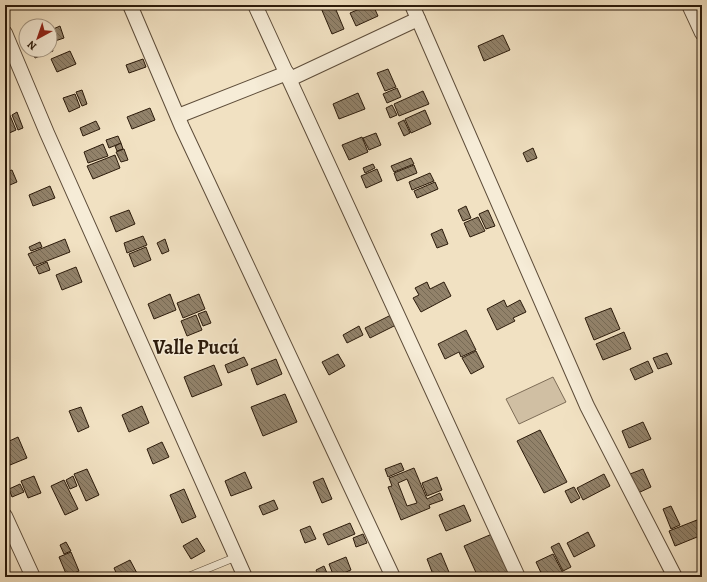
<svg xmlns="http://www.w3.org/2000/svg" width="707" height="582" font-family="Alegreya,serif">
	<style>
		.grass { fill: #d0bfa3; stroke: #7e6d57 }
		.building { fill: url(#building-back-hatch); stroke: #2c1b0b; fill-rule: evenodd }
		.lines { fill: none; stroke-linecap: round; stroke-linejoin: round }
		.service-casing { stroke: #5d4c39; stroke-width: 8 }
		.minor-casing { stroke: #5d4c39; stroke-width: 16 }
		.service { stroke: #f6ecd7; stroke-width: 7 }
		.minor { stroke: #f6ecd7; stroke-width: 14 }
		.labels { text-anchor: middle; stroke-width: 3; stroke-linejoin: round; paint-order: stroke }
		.district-label { font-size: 20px; font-weight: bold; fill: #2c1b0b; stroke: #f6ecd7 }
	</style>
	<defs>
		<pattern id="building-back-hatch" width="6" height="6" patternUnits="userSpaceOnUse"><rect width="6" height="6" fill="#92826a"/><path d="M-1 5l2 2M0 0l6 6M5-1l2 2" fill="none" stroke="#776a55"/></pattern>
	</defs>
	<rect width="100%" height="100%" fill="#f1e1c2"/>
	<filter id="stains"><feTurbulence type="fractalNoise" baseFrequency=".005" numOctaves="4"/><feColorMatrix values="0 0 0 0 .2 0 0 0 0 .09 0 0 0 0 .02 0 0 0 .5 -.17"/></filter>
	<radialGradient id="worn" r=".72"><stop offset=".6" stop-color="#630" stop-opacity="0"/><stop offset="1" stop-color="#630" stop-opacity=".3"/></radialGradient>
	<polygon class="grass" points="553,377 566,402 519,424 506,399"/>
	<g class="building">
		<polygon points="330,5 334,5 344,29 332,34 321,8"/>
		<polygon points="369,5 373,5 378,16 356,26 350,13"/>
		<polygon points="60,26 64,38 55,41 51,30"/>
		<polygon points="503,35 510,50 484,61 478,46"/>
		<polygon points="50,43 53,51 35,58 32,50 50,50"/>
		<polygon points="70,51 76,64 57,72 51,59"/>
		<polygon points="143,59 146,67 129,73 126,65"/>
		<polygon points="388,69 396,87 385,91 377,73"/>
		<polygon points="397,88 401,97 387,103 383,94"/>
		<polygon points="82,90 87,104 82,106 76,92"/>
		<polygon points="423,91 429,104 399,116 394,104"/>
		<polygon points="358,93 365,109 339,119 333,104"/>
		<polygon points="75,94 80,107 69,112 63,98"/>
		<polygon points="392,105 397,115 390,118 386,108"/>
		<polygon points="150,108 155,120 132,129 127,117"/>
		<polygon points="425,110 431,124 411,133 405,119"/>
		<polygon points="17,112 23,128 18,130 12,115"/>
		<polygon points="9,113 16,130 5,135 5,114"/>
		<polygon points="404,120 410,133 404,136 398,123"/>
		<polygon points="96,121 100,129 83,136 80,128"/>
		<polygon points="376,133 381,145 369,150 363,138"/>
		<polygon points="118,136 121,143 109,148 106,140"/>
		<polygon points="362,137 368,152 349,160 342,145"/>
		<polygon points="121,143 123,149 117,151 115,146"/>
		<polygon points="103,144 108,156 88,163 84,152"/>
		<polygon points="533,148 537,158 527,162 523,153"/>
		<polygon points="124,149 128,160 121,162 116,152"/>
		<polygon points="115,155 120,168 93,179 87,166"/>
		<polygon points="411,158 414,164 394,172 391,166"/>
		<polygon points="373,164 375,168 365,173 363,168"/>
		<polygon points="414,165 417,173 397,181 394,173"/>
		<polygon points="377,169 382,181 366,188 361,176"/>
		<polygon points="12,170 17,182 5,187 5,172"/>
		<polygon points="430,173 434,181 412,190 409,182"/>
		<polygon points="435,182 438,189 417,198 414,191"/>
		<polygon points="50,186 55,198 33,206 29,195"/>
		<polygon points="466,206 471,218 463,221 458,210"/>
		<polygon points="129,210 135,224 116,232 110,217"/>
		<polygon points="488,210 495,226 486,229 479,214"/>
		<polygon points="478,217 485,231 470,237 464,223"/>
		<polygon points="442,229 448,244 437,248 431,234"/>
		<polygon points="143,236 147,245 127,253 124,243"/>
		<polygon points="65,239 70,252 34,266 28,254"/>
		<polygon points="165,239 169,251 162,254 157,243"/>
		<polygon points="40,242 42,247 31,251 29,247"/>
		<polygon points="146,247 151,260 134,267 129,254"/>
		<polygon points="47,262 50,270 39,274 36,267"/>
		<polygon points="76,267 82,282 62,290 56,275"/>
		<polygon points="427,282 430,289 444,282 451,296 421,312 413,298 419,295 415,288"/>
		<polygon points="170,294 176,310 154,319 148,304"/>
		<polygon points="199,294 205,309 183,318 177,303"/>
		<polygon points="504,300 507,307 520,300 526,312 513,318 515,321 497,330 487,309"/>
		<polygon points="611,308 620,329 594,340 585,318"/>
		<polygon points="206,311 211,323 203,326 198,314"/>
		<polygon points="395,313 400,323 370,338 365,328"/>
		<polygon points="196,315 202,330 187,336 181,321"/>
		<polygon points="359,326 363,335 347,343 343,335"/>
		<polygon points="466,330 476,350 461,357 459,352 445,359 438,344"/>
		<polygon points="624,332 631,349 603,360 596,344"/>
		<polygon points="476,351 484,367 471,374 462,358"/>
		<polygon points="667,353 672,364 658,369 653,358"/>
		<polygon points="338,354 345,366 329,375 322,362"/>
		<polygon points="244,357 248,365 228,373 225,365"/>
		<polygon points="276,359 282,374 257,385 251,369"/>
		<polygon points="648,361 653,372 635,380 630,369"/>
		<polygon points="214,365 222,385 192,397 184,377"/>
		<polygon points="285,394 297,422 263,436 251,407"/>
		<polygon points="142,406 149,423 129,432 122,415"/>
		<polygon points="81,407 89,427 78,432 69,411"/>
		<polygon points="643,422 651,439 629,448 622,431"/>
		<polygon points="540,430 567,482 544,493 517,441"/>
		<polygon points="18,437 27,458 10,465 9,461 5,463 5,443"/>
		<polygon points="162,442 169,457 153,464 147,449"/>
		<polygon points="401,463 404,470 388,477 385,469"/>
		<path d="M414,468L427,499L440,493L443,500L429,505L430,508L401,520L388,487L392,486L389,478ZM407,479L417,503L407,506L398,483Z"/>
		<polygon points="87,469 99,495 86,501 74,474"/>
		<polygon points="643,469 651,487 638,493 630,474"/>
		<polygon points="245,472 252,488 231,496 225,481"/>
		<polygon points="604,474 610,486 583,500 577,488"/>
		<polygon points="34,476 41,493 28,498 21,481"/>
		<polygon points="73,476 77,486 70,489 66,480"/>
		<polygon points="437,477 442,490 427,496 422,483"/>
		<polygon points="323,478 332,499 322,503 313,482"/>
		<polygon points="64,480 78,509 65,515 51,486"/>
		<polygon points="20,484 24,492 12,497 9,489"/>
		<polygon points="574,487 580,498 571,503 565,491"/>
		<polygon points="184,489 196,517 182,523 170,495"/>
		<polygon points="274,500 278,509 263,515 259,506"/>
		<polygon points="464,505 471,521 446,531 439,515"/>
		<polygon points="671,506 680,525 671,529 663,509"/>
		<polygon points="697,520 702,535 675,546 669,531"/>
		<polygon points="350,523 355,534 328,545 323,534"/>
		<polygon points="310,526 316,539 305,543 300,530"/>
		<polygon points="588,532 595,546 574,557 567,543"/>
		<polygon points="363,534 367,543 356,547 353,538"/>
		<polygon points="492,534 511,577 478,577 464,546"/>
		<polygon points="197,538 205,551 191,559 183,546"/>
		<polygon points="66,542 71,551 64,554 60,545"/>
		<polygon points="559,543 571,567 563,571 551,547"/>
		<polygon points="702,545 702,556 698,546"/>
		<polygon points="71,552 79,571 67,576 59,557"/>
		<polygon points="441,553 451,577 434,577 427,559"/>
		<polygon points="553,554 563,573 555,577 543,577 536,562"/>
		<polygon points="346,557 351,570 334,577 329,564"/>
		<polygon points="130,560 139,577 118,577 114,568"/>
		<polygon points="324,566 327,573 319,577 316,570"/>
		<polygon points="350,572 352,577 337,577"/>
	</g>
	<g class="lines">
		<g class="service-casing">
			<polyline id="service" points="187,577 236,557"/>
		</g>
		<g class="minor-casing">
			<g id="minor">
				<polyline points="130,5 182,127 393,577"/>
				<polyline points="255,5 518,577"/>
				<polyline points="412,5 587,406 675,577"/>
				<polyline points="689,5 702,33"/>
				<polyline points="5,33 47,133 245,577"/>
				<polyline points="290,79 418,19"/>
				<polyline points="178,116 287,73"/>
				<polyline points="5,516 33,577"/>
			</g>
		</g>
		<use href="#service" class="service"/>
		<use href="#minor" class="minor"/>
	</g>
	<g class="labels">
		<g class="district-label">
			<text x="196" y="354">Valle Pucú</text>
		</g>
	</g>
	<rect width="707" height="582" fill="none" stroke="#f1e1c2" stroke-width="20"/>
	<rect x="6" y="6" width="695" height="570" fill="none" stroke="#2c1b0b" stroke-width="2"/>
	<rect x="10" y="10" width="687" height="562" fill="none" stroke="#2c1b0b"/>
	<g transform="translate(38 38) rotate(220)"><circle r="19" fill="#f6ecd7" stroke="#a59885"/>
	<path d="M0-3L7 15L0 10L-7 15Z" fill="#8f2418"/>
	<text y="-6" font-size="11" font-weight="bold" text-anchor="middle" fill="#2c1b0b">N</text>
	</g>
	<rect width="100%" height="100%" filter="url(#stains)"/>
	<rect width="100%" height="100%" fill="url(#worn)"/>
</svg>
